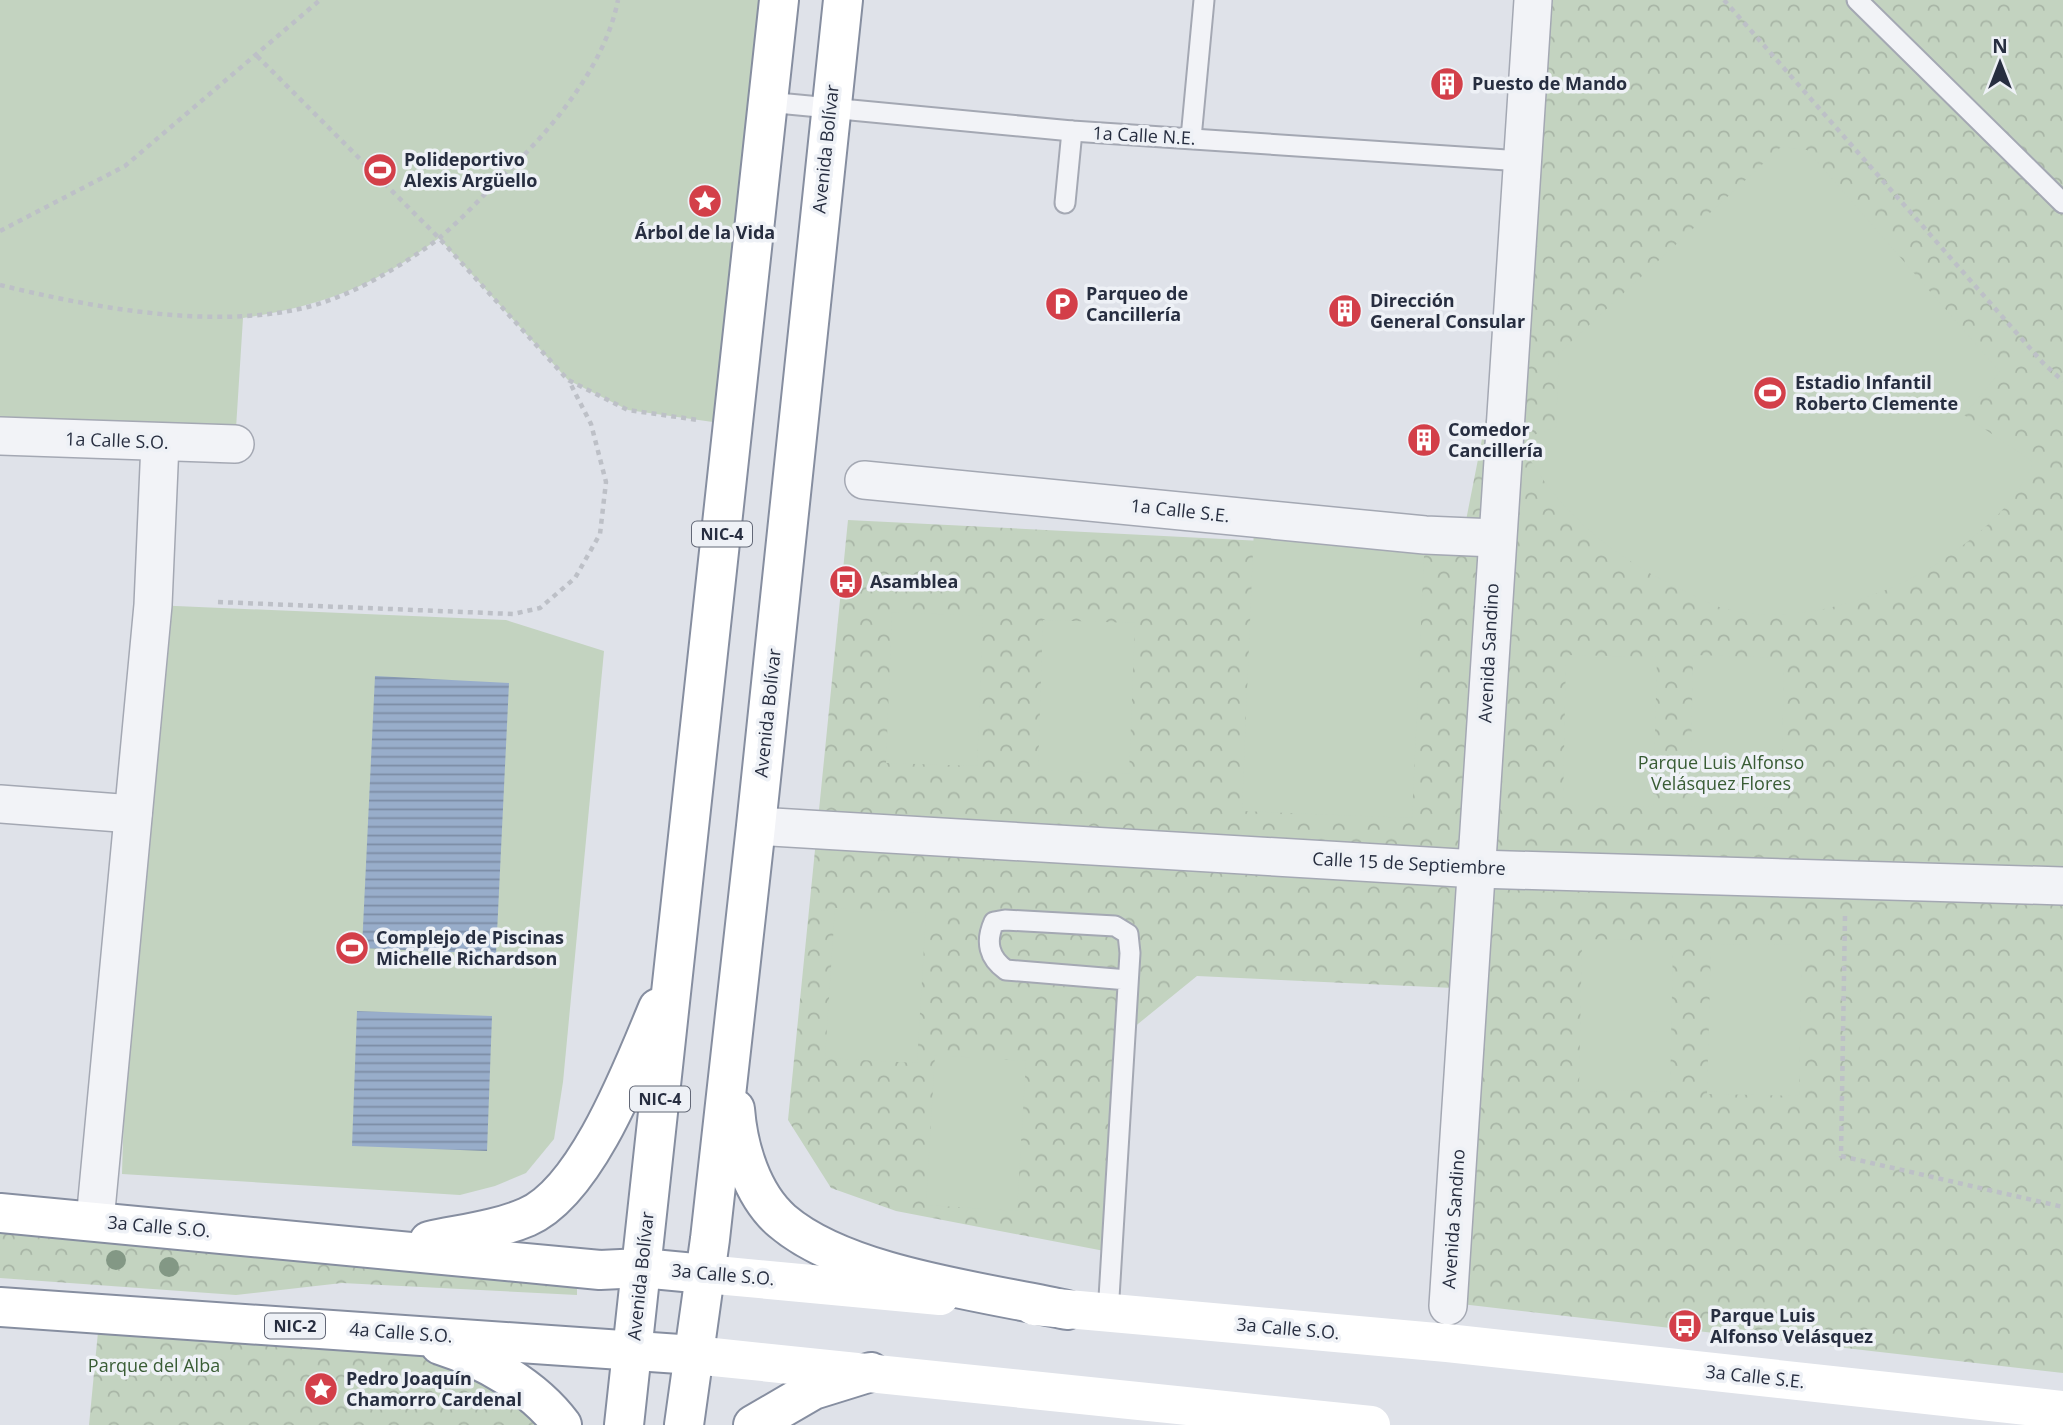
<svg xmlns="http://www.w3.org/2000/svg" width="2063" height="1425" font-family="'Open Sans',sans-serif">
	<style>
		.park { fill: url(#park-crowns) }
		.garden { fill: #c3d3c0 }
		.water { fill: url(#water-rules) }
		.lines { fill: none; stroke-linecap: round; stroke-linejoin: round }
		.lane-casing { stroke: #a4a8b3; stroke-width: 23 }
		.street-casing { stroke: #a4a8b3; stroke-width: 40 }
		.highway-casing { stroke: #868ea0; stroke-width: 42 }
		.path { stroke: #bdc0c7; stroke-width: 4.5; stroke-dasharray: 5 5; stroke-linecap: butt }
		.lane { stroke: #f2f3f7; stroke-width: 19 }
		.street { stroke: #f2f3f7; stroke-width: 37 }
		.secondary { stroke: #fff; stroke-width: 38 }
		.highway { stroke: #fff; stroke-width: 38 }
		.tree { fill: #839885 }
		.labels { text-anchor: middle; stroke-width: 7; stroke-linejoin: round; paint-order: stroke }
		.shield { fill: #eef1f6; stroke: #636877; stroke-width: 2 }
		.shield-label { font-size: 16px; font-weight: bold; fill: #272e40 }
		.poi-label { font-size: 18px; font-weight: bold; fill: #272e40; stroke: #eef1f6; text-anchor: start }
		.street-label { font-size: 18px; fill: #272e40; stroke: #eef1f6 }
		.park-label { font-size: 18px; fill: #385c34; stroke: #eef1f6 }
	</style>
	<defs>
		<pattern id="park-crowns" width="20" height="18" patternUnits="userSpaceOnUse" patternTransform="scale(1.75)"><rect width="20" height="18" fill="#c3d3c0"/><path d="M2 6a3 3 0 1 1 6 0M12 15a3 3 0 1 1 6 0" fill="none" stroke="#a8b5a6"/></pattern>
		<pattern id="water-rules" width="6" height="5" patternUnits="userSpaceOnUse" patternTransform="scale(1.75)"><rect width="6" height="5" fill="#98adca"/><path d="M0 2.5h6" fill="none" stroke="#7c8da5"/></pattern>
	</defs>
	<rect width="100%" height="100%" fill="#dfe2e9"/>
	<g class="park">
		<polygon points="1534,0 2063,0 2063,1373 1435,1301 1453,988 1197,976 1133,1028 1120,1254 896,1211 831,1188 788,1120 848,520 1460,551 1537,159"/>
		<polygon points="0,1231 577,1283 577,1295 342,1283 236,1295 0,1278"/>
		<polygon points="101,1301 405,1333 562,1425 89,1425"/>
	</g>
	<g class="garden">
		<path d="M0,0H779L734,425L628,410L568,380L439,238C375,286 322,306 243,318L235,444L0,436Z"/>
		<path d="M1781,147L1807,150L2000,372L1964,415L2033,462C2016,505 1979,535 1941,561C1884,599 1791,628 1723,608C1711,605 1700,598 1689,593C1617,561 1555,511 1519,440L1556,427L1559,353Z"/>
		<polygon points="1254,528 1425,535 1412,818 1242,811"/>
		<polygon points="153,605 506,620 604,651 563,1082 554,1139 526,1173 495,1186 460,1195 122,1174 133,814"/>
		<polygon points="892,612 983,616 977,766 886,763"/>
		<polygon points="1043,620 1135,623 1129,774 1038,770"/>
		<polygon points="1566,655 1657,657 1653,807 1563,805"/>
		<polygon points="1693,655 1784,658 1781,808 1690,806"/>
		<polygon points="835,908 926,913 917,1063 825,1058"/>
		<polygon points="1582,939 1673,941 1670,1092 1579,1089"/>
		<polygon points="1711,944 1802,945 1799,1096 1707,1094"/>
		<polygon points="935,1055 1026,1061 1017,1211 926,1205"/>
	</g>
	<g class="water">
		<polygon points="375,676 509,683 496,954 362,948"/>
		<polygon points="357,1011 492,1016 487,1151 352,1146"/>
	</g>
	<g class="lines">
		<g class="lane-casing">
			<g id="lane">
				<polyline points="1857,0 2063,203"/>
				<polyline points="767,102 1072,131 1522,161"/>
				<polyline points="1191,138 1204,0"/>
				<polyline points="1065,203 1072,131"/>
				<path d="M1108,1314L1130,953L1128,934L1115,926L1005,920L994,922C985,942 989,958 1006,970L1128,980"/>
			</g>
		</g>
		<g class="street-casing">
			<g id="street">
				<polyline points="0,436 235,444"/>
				<polyline points="864,480 1425,535 1495,538"/>
				<polyline points="0,804 133,814"/>
				<polyline points="756,826 1477,869 2063,886"/>
				<polyline points="95,1221 153,605 160,443"/>
				<polyline points="1448,1306 1533,0"/>
			</g>
		</g>
		<g class="highway-casing">
			<g id="highway">
				<path d="M735,1109C738,1148 752,1195 782,1221C846,1276 985,1292 1067,1310"/>
				<polyline points="0,1213 600,1270 642,1268 705,1274"/>
				<path d="M429,1241C461,1234 497,1230 527,1217C587,1191 634,1065 658,1008"/>
				<polyline points="0,1307 694,1355"/>
				<path d="M440,1345C484,1359 534,1387 562,1425"/>
				<polyline points="624,1425 779,0"/>
				<polyline points="684,1425 710,1239 756,826 843,0"/>
				<polyline points="753,1425 813,1390 871,1372"/>
			</g>
		</g>
		<g class="path">
			<polyline points="1724,0 2043,363 2063,381"/>
			<polyline points="257,56 439,238 568,380 628,410 698,420"/>
			<polyline points="0,231 125,166 320,0"/>
			<path d="M0,285C90,307 207,329 299,309C342,300 386,275 423,250C453,230 478,200 504,175C552,129 605,66 618,0"/>
			<polyline points="218,602 513,614 540,608 575,578 600,534 606,482 591,424 569,381"/>
			<polyline points="1845,916 1841,1156 2063,1207"/>
		</g>
		<use href="#lane" class="lane"/>
		<use href="#street" class="street"/>
		<g class="secondary">
			<polyline points="705,1274 940,1296"/>
			<polyline points="1034,1306 1447,1343 2063,1410"/>
			<polyline points="694,1355 1371,1425"/>
		</g>
		<use href="#highway" class="highway"/>
	</g>
	<g class="tree">
		<circle cx="116" cy="1260" r="10"/>
		<circle cx="169" cy="1267" r="10"/>
	</g>
	<defs>
		<g id="building-disc" transform="scale(1.75)"><circle r="9.5" fill="#d33f49" stroke="#eef1f6"/><path d="M-4-6H4V6H1V3H-1V6H-4ZM-2.5-4.3h1.7v1.8h-1.7ZM.8-4.3h1.7v1.8H.8ZM-2.5-1h1.7V.8h-1.7ZM.8-1h1.7V.8H.8Z" fill="#fff"/></g>
		<g id="stadium-disc" transform="scale(1.75)"><circle r="9.5" fill="#d33f49" stroke="#eef1f6"/><path d="M0-5a6.5 5 0 1 0 0 10a6.5 5 0 1 0 0-10ZM-3.5-1.8h7v3.6h-7Z" fill="#fff"/></g>
		<g id="sight-disc" transform="scale(1.75)"><circle r="9.5" fill="#d33f49" stroke="#eef1f6"/><path d="M0-6L1.8-2.2L6-1.7L2.9 1.2L3.7 5.4L0 3.3L-3.7 5.4L-2.9 1.2L-6-1.7L-1.8-2.2Z" fill="#fff"/></g>
		<g id="parking-disc" transform="scale(1.75)"><circle r="9.5" fill="#d33f49" stroke="#eef1f6"/><path d="M-3.5-5.5H1a3.5 3.5 0 0 1 0 7H-1V5.5H-3.5ZM-1-3.4V-.6H.8a1.4 1.4 0 0 0 0-2.8Z" fill="#fff"/></g>
		<g id="bus-disc" transform="scale(1.75)"><circle r="9.5" fill="#d33f49" stroke="#eef1f6"/><path d="M-5-6H5V4H4V6H2V4H-2V6H-4V4H-5ZM-3.5-4V0h7V-4ZM-3.5 1.2v1.5H-2V1.2ZM2 1.2v1.5H3.5V1.2Z" fill="#fff"/></g>
	</defs>
	<g fill-rule="evenodd">
		<use href="#building-disc" x="1447" y="84"/>
		<use href="#stadium-disc" x="380" y="170"/>
		<use href="#sight-disc" x="705" y="201"/>
		<use href="#parking-disc" x="1062" y="304"/>
		<use href="#building-disc" x="1345" y="311"/>
		<use href="#stadium-disc" x="1770" y="393"/>
		<use href="#building-disc" x="1424" y="440"/>
		<use href="#bus-disc" x="846" y="582"/>
		<use href="#stadium-disc" x="352" y="948"/>
		<use href="#bus-disc" x="1685" y="1326"/>
		<use href="#sight-disc" x="321" y="1389"/>
	</g>
	<g class="labels">
		<g class="shield">
			<rect x="692" y="521.5" width="60" height="25" rx="5"/>
			<rect x="630" y="1086.5" width="60" height="25" rx="5"/>
			<rect x="265" y="1313.5" width="60" height="25" rx="5"/>
		</g>
		<g class="shield-label">
			<text x="722" y="540">NIC-4</text>
			<text x="660" y="1105">NIC-4</text>
			<text x="295" y="1332">NIC-2</text>
		</g>
		<g class="poi-label">
			<text x="1472" y="90">Puesto de Mando</text>
			<text x="404" y="166">Polideportivo<tspan x="404" dy="21">Alexis Argüello</tspan></text>
			<text x="705" y="239" text-anchor="middle">Árbol de la Vida</text>
			<text x="1086" y="300">Parqueo de<tspan x="1086" dy="21">Cancillería</tspan></text>
			<text x="1370" y="307">Dirección<tspan x="1370" dy="21">General Consular</tspan></text>
			<text x="1795" y="389">Estadio Infantil<tspan x="1795" dy="21">Roberto Clemente</tspan></text>
			<text x="1448" y="436">Comedor<tspan x="1448" dy="21">Cancillería</tspan></text>
			<text x="870" y="588">Asamblea</text>
			<text x="376" y="944">Complejo de Piscinas<tspan x="376" dy="21">Michelle Richardson</tspan></text>
			<text x="1710" y="1322">Parque Luis<tspan x="1710" dy="21">Alfonso Velásquez</tspan></text>
			<text x="346" y="1385">Pedro Joaquín<tspan x="346" dy="21">Chamorro Cardenal</tspan></text>
		</g>
		<g class="street-label">
			<text transform="translate(1144 136) rotate(3)" y="6">1a Calle N.E.</text>
			<text transform="translate(826 149) rotate(-84)" y="6">Avenida Bolívar</text>
			<text transform="translate(117 441) rotate(2)" y="6">1a Calle S.O.</text>
			<text transform="translate(1180 511) rotate(6)" y="6">1a Calle S.E.</text>
			<text transform="translate(1489 653) rotate(-87)" y="6">Avenida Sandino</text>
			<text transform="translate(768 713) rotate(-84)" y="6">Avenida Bolívar</text>
			<text transform="translate(1409 864) rotate(3)" y="6">Calle 15 de Septiembre</text>
			<text transform="translate(1454 1219) rotate(-86)" y="6">Avenida Sandino</text>
			<text transform="translate(159 1227) rotate(5)" y="6">3a Calle S.O.</text>
			<text transform="translate(723 1275) rotate(5)" y="6">3a Calle S.O.</text>
			<text transform="translate(641 1276) rotate(-84)" y="6">Avenida Bolívar</text>
			<text transform="translate(1288 1329) rotate(5)" y="6">3a Calle S.O.</text>
			<text transform="translate(401 1333) rotate(4)" y="6">4a Calle S.O.</text>
			<text transform="translate(1755 1377) rotate(6)" y="6">3a Calle S.E.</text>
		</g>
		<g class="park-label">
			<text x="1721" y="769">Parque Luis Alfonso<tspan x="1721" dy="21">Velásquez Flores</tspan></text>
			<text x="154" y="1372">Parque del Alba</text>
		</g>
	</g>
	<g transform="translate(2000 63)" stroke="#eef1f6" stroke-width="5" paint-order="stroke">
	<path d="M0-5L12 26L0 18L-12 26Z" fill="#272e40"/>
	<text y="-10" font-size="19" font-weight="bold" text-anchor="middle" fill="#272e40">N</text>
	</g>
</svg>
